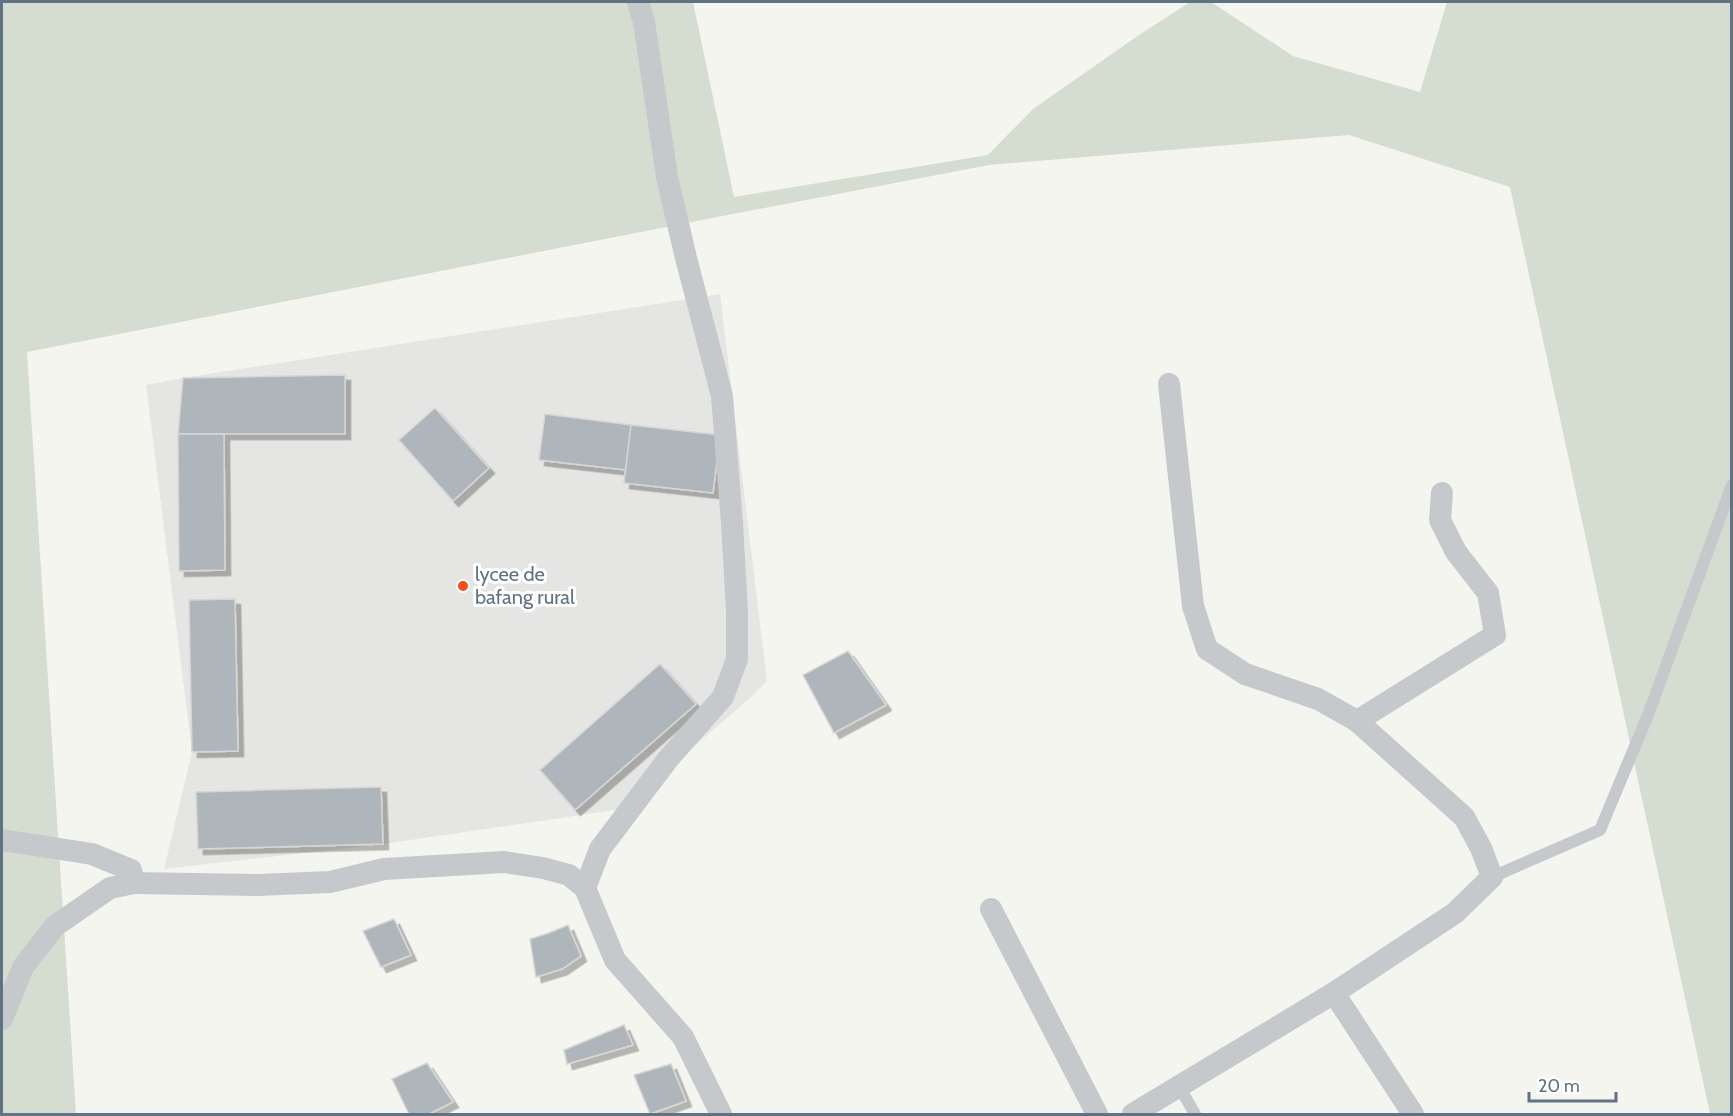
<svg xmlns="http://www.w3.org/2000/svg" width="1733" height="1116" font-family="Cabin,sans-serif">
	<style>
		.built { fill: #e5e6e4 }
		.green { fill: #d5ddd1 }
		.building { fill: #aeb6bb; stroke: #d6d6d3; stroke-width: 1.5; filter: url(#shadow) }
		.lines { fill: none; stroke-linecap: round; stroke-linejoin: round }
		.service { stroke: #c6c9cc; stroke-width: 12 }
		.minor { stroke: #c6c9cc; stroke-width: 22 }
		.poi-dot { fill: #f54e10; stroke: #fff; stroke-width: 2 }
		.labels { text-anchor: middle; stroke-width: 6; stroke-linejoin: round; paint-order: stroke }
		.poi-label { font-size: 20px; fill: #607384; stroke: #fff; text-anchor: start }
	</style>
	<defs>
		<filter id="shadow"><feDropShadow dx="5.5" dy="5.5" stdDeviation="0" flood-color="#0004"/></filter>
	</defs>
	<rect width="100%" height="100%" fill="#f5f5f0"/>
	<polygon class="built" points="720,294 767,681 751,697 622,809 383,844 164,869 192,752 146,385 183,378"/>
	<polygon class="green" points="2,2 693,2 734,197 988,155 1033,109 1139,35 1190,2 1211,2 1293,56 1420,92 1447,2 1731,2 1731,1114 1710,1114 1510,187 1349,135 989,165 738,213 27,352 76,1114 2,1114"/>
	<g class="building">
		<polygon points="345,375 345,434 178,434 183,378"/>
		<polygon points="435,408 489,468 453,501 399,440"/>
		<polygon points="545,414 631,425 626,470 539,460"/>
		<polygon points="631,425 720,435 713,493 624,483"/>
		<polygon points="178,434 224,434 225,570 179,571"/>
		<polygon points="235,599 238,751 192,752 189,600"/>
		<polygon points="848,651 886,705 834,733 803,675"/>
		<polygon points="660,664 696,704 575,810 540,770"/>
		<polygon points="381,787 383,844 198,849 196,792"/>
		<polygon points="394,919 411,955 381,967 363,931"/>
		<polygon points="568,925 581,956 562,969 536,977 530,939 549,933"/>
		<polygon points="624,1025 633,1045 567,1064 564,1050"/>
		<polygon points="427,1063 453,1102 429,1114 409,1114 392,1079"/>
		<polygon points="671,1064 686,1101 650,1114 634,1075"/>
	</g>
	<g class="lines">
		<g class="service">
			<polyline points="1492,877 1600,830 1648,715 1732,485"/>
			<polyline points="1180,1088 1195,1114"/>
		</g>
		<g class="minor">
			<polyline points="1357,721 1495,635 1488,593 1456,552 1440,520 1442,493"/>
			<polyline points="2,840 92,854 131,870 134,883 258,885 330,882 384,869 504,862 543,868 569,875 585,888 615,960 683,1037 721,1114"/>
			<polyline points="585,888 600,849 668,759 723,697 737,659 737,611 732,523 722,396 686,258 667,177 644,22 638,2"/>
			<polyline points="991,909 1097,1114"/>
			<polyline points="1334,993 1413,1114"/>
			<polyline points="2,1019 23,967 55,926 110,888 134,883"/>
			<polyline points="1133,1114 1334,993 1455,913 1492,877 1481,848 1464,817 1357,721 1318,699 1245,674 1207,649 1193,606 1169,384"/>
		</g>
	</g>
	<circle class="poi-dot" cx="463" cy="586" r="6"/>
	<g class="labels">
		<g class="poi-label">
			<text x="475" y="581">lycee de<tspan x="475" dy="23">bafang rural</tspan></text>
		</g>
	</g>
	<rect width="1733" height="1116" fill="none" stroke="#607384" stroke-width="6"/>
	<path d="M1529 1092v9h87v-9" fill="none" stroke="#607384" stroke-width="3"/>
	<text x="1538" y="1092" font-size="18" fill="#607384" stroke="#ffffff" stroke-width="4.5" paint-order="stroke">20 m</text>
</svg>
